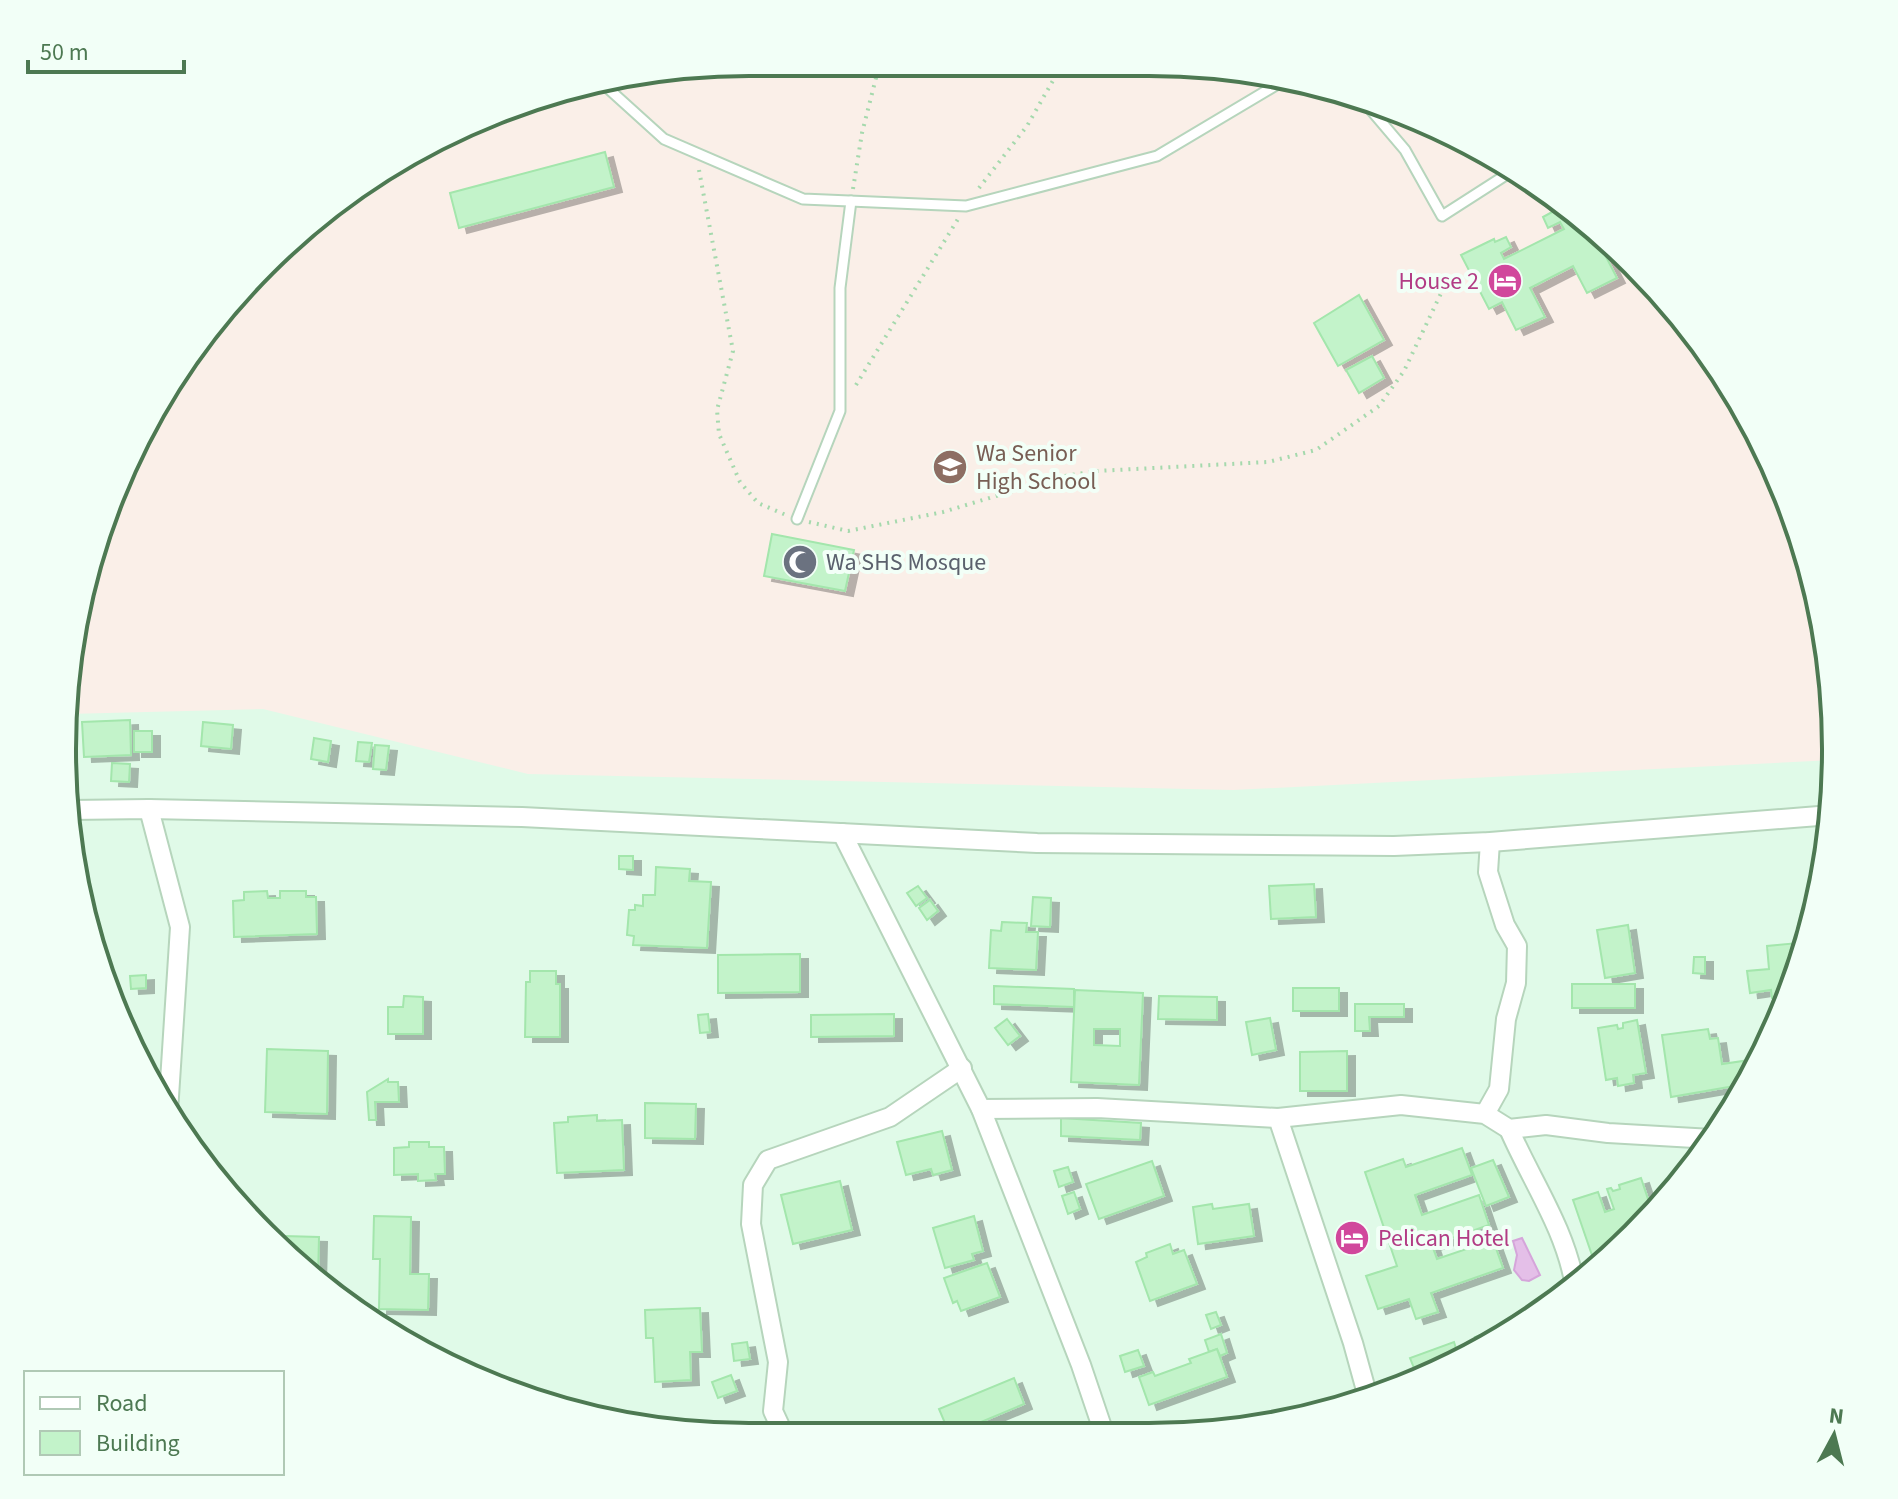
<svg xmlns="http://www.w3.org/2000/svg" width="1898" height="1499" font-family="'Source Sans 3',sans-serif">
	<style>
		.residential { fill: #e0fae8 }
		.education { fill: #faefe8 }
		.water { fill: #e4bfe8; stroke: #d5a5da; stroke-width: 2 }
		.building { fill: #c3f3ca; stroke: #a3e6ac; stroke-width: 2; fill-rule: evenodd; filter: url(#shadow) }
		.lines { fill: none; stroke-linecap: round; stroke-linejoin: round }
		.lane-casing { stroke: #b6d5bc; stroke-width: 13 }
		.street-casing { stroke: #b6d5bc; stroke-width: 22 }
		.path { stroke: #a5d9ad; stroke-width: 4; stroke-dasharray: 2 6; stroke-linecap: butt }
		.lane { stroke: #fff; stroke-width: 9 }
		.street { stroke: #fff; stroke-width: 18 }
		.labels { text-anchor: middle; stroke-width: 8; stroke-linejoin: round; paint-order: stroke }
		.hotel-label { font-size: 24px; fill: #b23c85; stroke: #f2fff7; text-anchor: end }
		.education-label { font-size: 24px; fill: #785e54; stroke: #f2fff7; text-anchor: start }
		.worship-label { font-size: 24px; fill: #5b616d; stroke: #f2fff7; text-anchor: start }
		.rim { fill: none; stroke: #4d7952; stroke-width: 4 }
	</style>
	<defs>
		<filter id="shadow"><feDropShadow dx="8" dy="5" stdDeviation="0" flood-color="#0004"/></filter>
	</defs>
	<rect width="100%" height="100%" fill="#ecfdf2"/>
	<polygon class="residential" points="750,62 1193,63 1370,99 1567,204 1666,297 1744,405 1799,528 1830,659 1835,794 1813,927 1765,1053 1694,1168 1602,1266 1493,1345 1369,1401 1194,1435 749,1437 616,1424 487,1385 367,1321 233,1203 154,1094 86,928 62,750 85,572 154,406 263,264 405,154 571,86"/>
	<polygon class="education" points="749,62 1193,63 1370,99 1567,204 1666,297 1744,405 1799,528 1830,659 1833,760 1233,790 528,774 263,709 67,714 85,572 154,406 263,264 405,154 571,86"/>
	<polygon class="water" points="1522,1238 1540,1275 1529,1281 1522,1280 1514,1270 1517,1255 1513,1241"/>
	<g class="building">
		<polygon points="605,152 614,187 459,228 450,193"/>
		<polygon points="1560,201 1612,247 1603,251 1617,278 1587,293 1573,266 1530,288 1545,317 1516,330 1502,302 1489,309 1461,255 1494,239 1495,242 1506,237 1511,247 1501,253 1504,259 1564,229 1560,222 1548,228 1543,217 1554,211 1551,205"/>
		<polygon points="1359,295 1384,340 1338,366 1314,323"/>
		<polygon points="1372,356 1384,378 1359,393 1346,370"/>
		<polygon points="772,534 854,550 845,591 764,576"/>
		<polygon points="130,720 131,755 84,757 82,722"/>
		<polygon points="203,722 233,725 231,749 201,746"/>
		<rect x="134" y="731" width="18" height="21"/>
		<polygon points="314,738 331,741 328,762 311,759"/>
		<polygon points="358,742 372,743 369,762 356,761"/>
		<polygon points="375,745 389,746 386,770 373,769"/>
		<polygon points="112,763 130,764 129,782 111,781"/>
		<polygon points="619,856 633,856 633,870 619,869"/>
		<polygon points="656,867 690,869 689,881 711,882 707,948 633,945 634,936 627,935 629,910 635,910 635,905 643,906 643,895 655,895"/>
		<polygon points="1314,884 1316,917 1271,919 1269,886"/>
		<polygon points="918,886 927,898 916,906 907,893"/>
		<polygon points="267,891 268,898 280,898 280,891 306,891 306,897 316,897 317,934 234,937 233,901 244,900 244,892"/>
		<polygon points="1033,897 1051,898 1050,927 1031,926"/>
		<polygon points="930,900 938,911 927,920 919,908"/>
		<polygon points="1002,922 1027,923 1026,932 1038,932 1036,970 989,968 991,930 1001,931"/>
		<polygon points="1628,925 1635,973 1605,978 1597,930"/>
		<polygon points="1798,943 1800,960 1787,996 1772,998 1771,990 1750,993 1747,971 1769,969 1767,946"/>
		<polygon points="800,954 800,992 718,993 718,955"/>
		<polygon points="1694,957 1705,957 1705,974 1693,973"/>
		<polygon points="530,971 556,971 556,984 560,984 560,1037 525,1037 526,982 530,982"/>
		<polygon points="146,975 146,988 131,989 130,976"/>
		<rect x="1572" y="984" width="63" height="24"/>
		<polygon points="994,986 1074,989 1074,1007 994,1004"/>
		<rect x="1293" y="988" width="46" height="23"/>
		<path d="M1075,990L1143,993L1139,1085L1071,1082ZM1094,1029H1120V1046L1094,1045Z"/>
		<polygon points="404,996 423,997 423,1034 388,1034 388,1007 403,1007"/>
		<polygon points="1159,996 1217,997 1217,1020 1158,1019"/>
		<polygon points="1355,1004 1404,1004 1404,1017 1369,1017 1370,1031 1355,1031"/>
		<polygon points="708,1014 710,1032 700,1033 698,1015"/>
		<polygon points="894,1014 894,1036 811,1037 811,1015"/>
		<polygon points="1270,1018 1276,1050 1252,1055 1246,1022"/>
		<polygon points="1007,1019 1020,1036 1008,1045 995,1028"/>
		<polygon points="1637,1020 1646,1073 1633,1075 1634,1083 1618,1086 1617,1078 1606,1080 1598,1028 1617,1025 1618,1029 1623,1028 1623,1023"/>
		<polygon points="1708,1029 1710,1039 1718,1038 1722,1064 1743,1061 1746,1084 1671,1097 1662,1035"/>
		<polygon points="267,1049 328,1051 327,1114 265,1112"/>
		<polygon points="1347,1051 1347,1091 1300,1091 1300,1052"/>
		<polygon points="388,1079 388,1082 398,1082 399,1102 375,1102 376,1120 369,1120 367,1092"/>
		<polygon points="645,1103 696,1104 695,1139 645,1138"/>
		<polygon points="597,1115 597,1121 622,1120 624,1170 557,1173 554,1123 568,1122 568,1117"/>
		<polygon points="1061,1118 1141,1123 1140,1140 1061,1136"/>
		<polygon points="942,1131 952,1170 933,1175 931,1169 906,1175 897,1142"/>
		<polygon points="409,1142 429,1142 429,1147 444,1147 445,1174 435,1174 436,1180 418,1181 418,1174 394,1175 394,1148 409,1147"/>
		<polygon points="1462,1148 1472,1175 1415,1195 1422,1215 1479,1195 1489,1225 1432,1245 1437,1259 1493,1240 1503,1268 1431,1293 1438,1312 1416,1319 1409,1299 1378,1309 1366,1276 1397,1266 1365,1172 1403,1159 1406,1167"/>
		<polygon points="1493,1160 1509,1197 1486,1206 1471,1168"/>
		<polygon points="1152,1161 1164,1196 1099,1219 1086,1184"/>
		<polygon points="1068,1167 1073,1182 1059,1187 1054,1171"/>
		<polygon points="1641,1178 1648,1199 1659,1196 1661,1203 1612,1256 1594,1261 1573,1200 1598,1192 1605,1212 1614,1209 1607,1189 1611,1188 1613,1191 1620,1189 1619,1185"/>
		<polygon points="840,1181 852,1230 793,1244 781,1195"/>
		<polygon points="1074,1192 1080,1209 1068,1214 1062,1196"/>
		<polygon points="1212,1204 1213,1209 1249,1204 1254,1236 1198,1244 1193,1207"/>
		<polygon points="374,1216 411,1217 410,1274 429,1274 428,1310 379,1309 380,1259 373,1259"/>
		<polygon points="974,1216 983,1251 972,1254 974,1260 945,1268 933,1228"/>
		<polygon points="284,1236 319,1237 318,1278 284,1248"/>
		<polygon points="1170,1244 1173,1254 1184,1250 1197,1284 1150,1301 1136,1262 1147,1257 1146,1253"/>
		<polygon points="987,1263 1000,1297 961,1311 957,1301 953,1303 944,1278"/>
		<polygon points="700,1308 702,1352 690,1352 691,1380 655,1382 653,1338 646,1338 645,1310"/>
		<polygon points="1216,1312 1221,1325 1211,1329 1206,1315"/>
		<polygon points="1531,1317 1493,1345 1480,1350 1475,1337"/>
		<polygon points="1221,1334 1227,1353 1220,1356 1217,1349 1209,1352 1205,1340"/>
		<polygon points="747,1342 750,1359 734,1361 732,1344"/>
		<polygon points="1454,1342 1459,1358 1416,1373 1410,1358"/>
		<polygon points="1217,1349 1227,1377 1149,1405 1139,1377 1153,1372 1155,1376 1191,1363 1189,1359"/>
		<polygon points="1138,1350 1144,1366 1125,1372 1120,1356"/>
		<polygon points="731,1375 737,1391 718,1398 712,1382"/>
		<polygon points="1014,1378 1024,1404 950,1435 939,1409"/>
	</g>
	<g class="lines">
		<g class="lane-casing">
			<g id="lane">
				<polyline points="601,82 664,139 803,199 966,206 1157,156 1283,81"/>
				<polyline points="1360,97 1405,150 1442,216 1509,173"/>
				<polyline points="797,519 840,411 840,288 851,201"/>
			</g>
		</g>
		<g class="street-casing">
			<g id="street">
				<polyline points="149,809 180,927 168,1112"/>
				<polyline points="70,810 149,809 522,817 1037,843 1394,846 1490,842 1831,815"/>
				<polyline points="842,833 981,1109 1081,1365 1105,1436"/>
				<polyline points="981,1109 1097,1108 1278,1118 1401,1105 1485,1114 1509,1129 1546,1125 1608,1133 1712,1139"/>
				<polyline points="1485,1114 1499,1089 1506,1019 1516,983 1517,946 1505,925 1488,872 1490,842"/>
				<polyline points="1278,1118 1353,1343 1369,1401"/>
				<path d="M1509,1129C1532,1182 1565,1228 1575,1286"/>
				<polyline points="785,1437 773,1411 778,1362 751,1224 753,1185 768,1160 890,1117 962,1068"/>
			</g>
		</g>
		<g class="path">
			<polyline points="699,170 733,351 717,410 719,434 740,482 758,503 786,515"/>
			<polyline points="979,188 1027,126 1063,63"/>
			<polyline points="853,189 862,133 880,62"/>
			<polyline points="856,385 958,219"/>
			<polyline points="809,522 848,531 943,512 1059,477 1097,471 1268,462 1316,450 1379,406 1404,371 1444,287"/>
		</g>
		<use href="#lane" class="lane"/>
		<use href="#street" class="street"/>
	</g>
	<defs>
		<g id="hotel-disc" transform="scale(1.8)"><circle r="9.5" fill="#d1479c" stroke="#f2fff7"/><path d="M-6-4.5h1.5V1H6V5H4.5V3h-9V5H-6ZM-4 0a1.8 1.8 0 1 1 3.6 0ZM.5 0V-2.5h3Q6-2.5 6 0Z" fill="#fff"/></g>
		<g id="school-disc" transform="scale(1.8)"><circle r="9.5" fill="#8d6e63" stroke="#f2fff7"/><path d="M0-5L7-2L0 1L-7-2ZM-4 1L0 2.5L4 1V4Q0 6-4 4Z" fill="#fff"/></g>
		<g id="mosque-disc" transform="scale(1.8)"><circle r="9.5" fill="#6b7280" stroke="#f2fff7"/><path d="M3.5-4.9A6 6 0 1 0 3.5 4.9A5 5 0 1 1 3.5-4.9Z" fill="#fff"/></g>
	</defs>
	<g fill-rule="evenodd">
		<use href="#hotel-disc" x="1505" y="281"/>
		<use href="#school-disc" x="950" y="467"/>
		<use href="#mosque-disc" x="800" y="562"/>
		<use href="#hotel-disc" x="1352" y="1238"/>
	</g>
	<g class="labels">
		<g class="hotel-label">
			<text x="1479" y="289">House 2</text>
			<text x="1378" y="1246" text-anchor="start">Pelican Hotel</text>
		</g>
		<g class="education-label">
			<text x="976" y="461">Wa Senior<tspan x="976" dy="28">High School</tspan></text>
		</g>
		<g class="worship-label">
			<text x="826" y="570">Wa SHS Mosque</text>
		</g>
	</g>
	<path d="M0 0H1898V1499H0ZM749 76H1149A673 673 0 0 1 1822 749V750A673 673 0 0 1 1149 1423H749A673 673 0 0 1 76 750V749A673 673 0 0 1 749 76Z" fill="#f2fff7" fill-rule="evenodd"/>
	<path class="rim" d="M749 76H1149A673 673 0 0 1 1822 749V750A673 673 0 0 1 1149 1423H749A673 673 0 0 1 76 750V749A673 673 0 0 1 749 76Z"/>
	<rect x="24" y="1371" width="260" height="104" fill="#f2fff7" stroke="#b0c9b5" stroke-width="2"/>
	<rect x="40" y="1397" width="40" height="12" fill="#ffffff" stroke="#b0c9b5" stroke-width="2"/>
	<text x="96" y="1411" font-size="24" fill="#4d7952">Road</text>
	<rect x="40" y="1431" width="40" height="24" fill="#c3f3ca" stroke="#b0c9b5" stroke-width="2"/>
	<text x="96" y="1451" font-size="24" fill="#4d7952">Building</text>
	<g transform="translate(1834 1435) rotate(7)" stroke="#f2fff7" stroke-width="6" paint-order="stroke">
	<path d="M0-6L14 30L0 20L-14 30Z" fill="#4d7952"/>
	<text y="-12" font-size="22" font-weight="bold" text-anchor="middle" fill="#4d7952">N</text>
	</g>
	<path d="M28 60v12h156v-12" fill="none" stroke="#4d7952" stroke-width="4"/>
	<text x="40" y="60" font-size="24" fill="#4d7952" stroke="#f2fff7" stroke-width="6" paint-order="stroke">50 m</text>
</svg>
